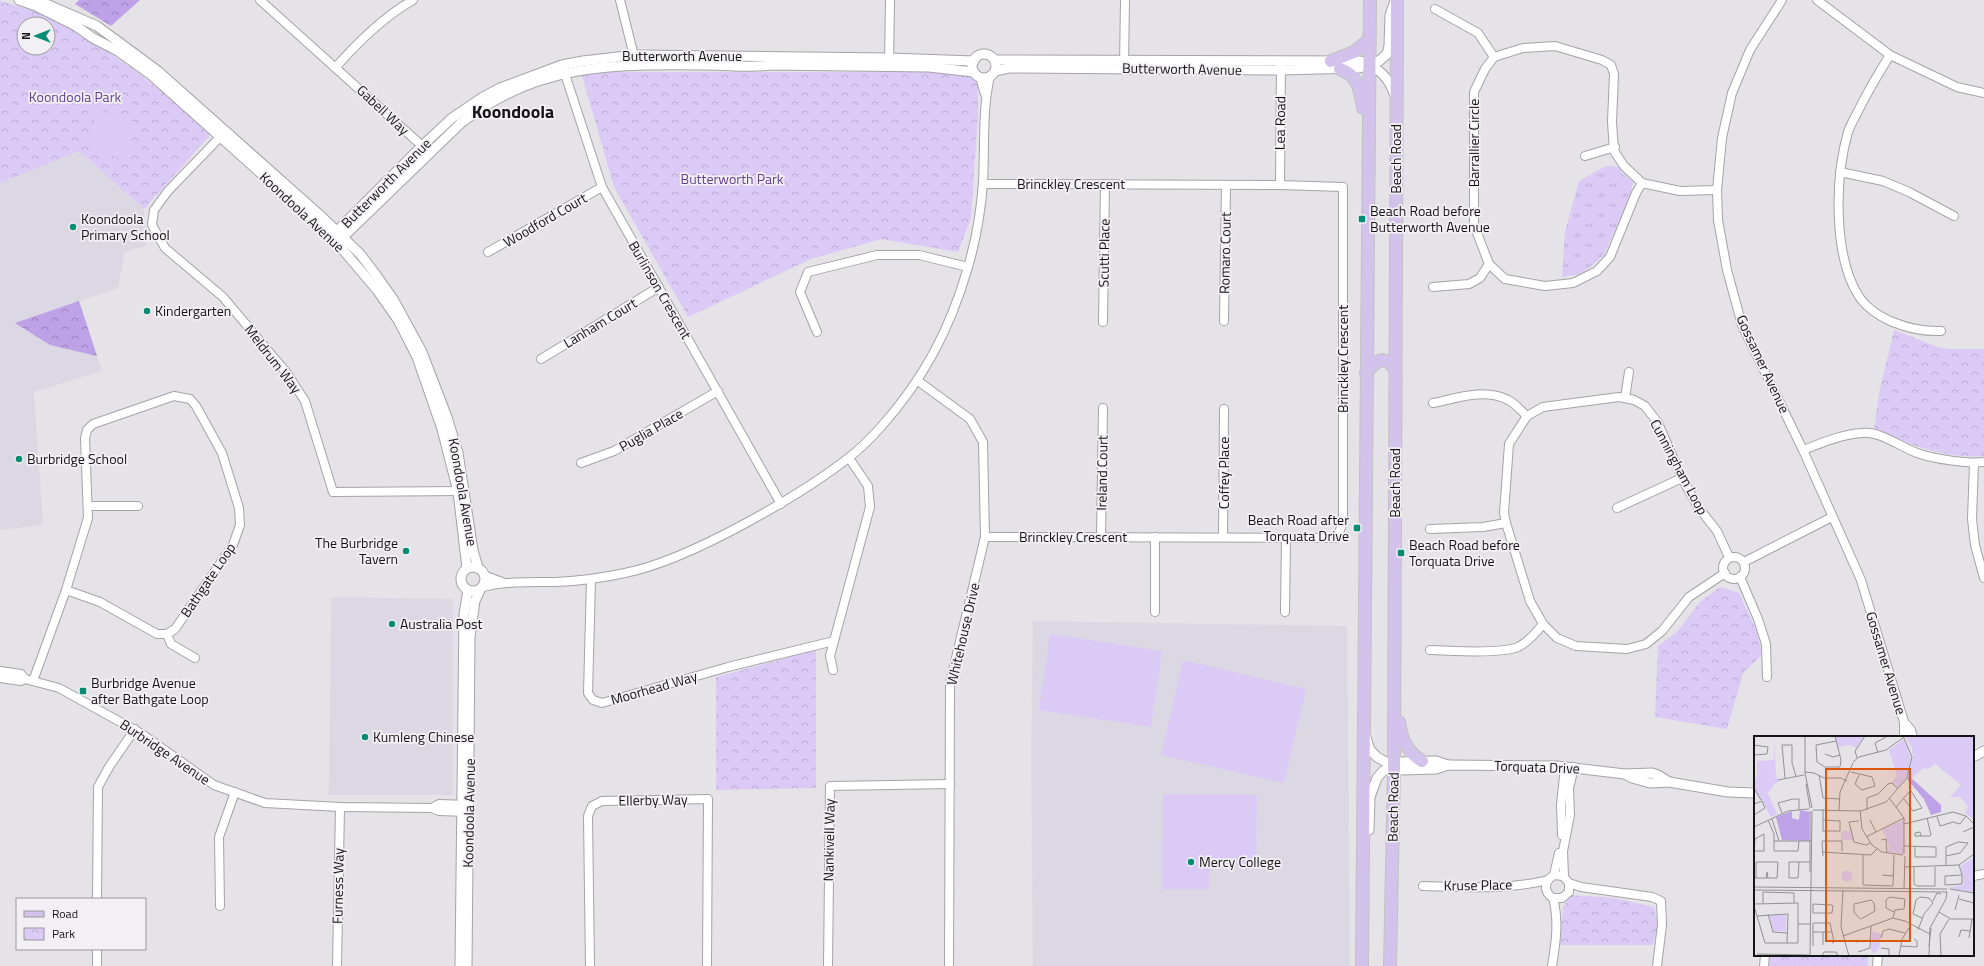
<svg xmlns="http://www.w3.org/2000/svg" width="1984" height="966" font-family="'Titillium Web',sans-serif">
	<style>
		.built { fill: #dcd8e3 }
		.grass { fill: url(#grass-tufts) }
		.forest { fill: url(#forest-crowns) }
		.park { fill: url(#park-crowns); fill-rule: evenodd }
		.pitch { fill: #dacaf5 }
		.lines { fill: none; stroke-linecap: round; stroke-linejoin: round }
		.minor-casing { stroke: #a4a3a7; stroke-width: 10 }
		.tertiary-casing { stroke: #a4a3a7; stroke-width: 11 }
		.primary-casing { stroke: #c2c2c2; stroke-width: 14 }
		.minor { stroke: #fff; stroke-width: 8 }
		.tertiary { stroke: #fff; stroke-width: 9 }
		.primary { stroke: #d3c2eb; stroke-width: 12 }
		.poi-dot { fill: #058c72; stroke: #f2f0f4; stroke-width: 1.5 }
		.labels { text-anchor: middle; stroke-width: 3.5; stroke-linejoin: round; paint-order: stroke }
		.street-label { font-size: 14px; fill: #151415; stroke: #f2f0f4 }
		.park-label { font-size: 14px; fill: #633f90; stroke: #f2f0f4 }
		.poi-label { font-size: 14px; fill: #151415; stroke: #f2f0f4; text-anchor: start }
		.district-label { font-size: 18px; font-weight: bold; fill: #151415; stroke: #f2f0f4 }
		.inset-road { fill: none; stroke: #929093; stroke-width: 1 }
		.view { fill: #dd560c; fill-opacity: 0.15; stroke: #dd560c; stroke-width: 2 }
		.inset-edge { fill: none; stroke: #151415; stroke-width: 2 }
	</style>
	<defs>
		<pattern id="grass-tufts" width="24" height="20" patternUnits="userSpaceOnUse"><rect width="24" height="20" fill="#dacaf5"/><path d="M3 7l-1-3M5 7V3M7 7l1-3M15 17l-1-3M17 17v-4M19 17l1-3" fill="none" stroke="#baadd1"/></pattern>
		<pattern id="forest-crowns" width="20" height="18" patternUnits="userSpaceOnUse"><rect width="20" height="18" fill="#bda2e7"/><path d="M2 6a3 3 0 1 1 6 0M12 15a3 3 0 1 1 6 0" fill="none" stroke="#9883ba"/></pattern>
		<pattern id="park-crowns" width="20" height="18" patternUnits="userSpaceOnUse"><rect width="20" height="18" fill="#dacaf5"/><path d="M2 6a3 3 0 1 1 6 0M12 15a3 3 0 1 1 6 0" fill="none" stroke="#baadd1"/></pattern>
	</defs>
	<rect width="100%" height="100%" fill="#e5e3e7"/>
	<g class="built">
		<polygon points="79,151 144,209 146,246 125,252 118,288 79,301 102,371 34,392 43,525 0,530 0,183"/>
		<polygon points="331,597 453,599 453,795 328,795 329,787"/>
		<polygon points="1033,621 1347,626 1350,966 1033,966 1031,757"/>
	</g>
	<polygon class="grass" points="1606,166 1619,167 1622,173 1633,182 1631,193 1604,255 1583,273 1562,277 1565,232 1579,181"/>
	<g class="forest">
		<polygon points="79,0 140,0 111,26 75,4"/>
		<polygon points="79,301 97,356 50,345 15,323"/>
	</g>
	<g class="park">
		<path d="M0,1L55,17L132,68L213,132L144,209L79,151L0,183ZM24,24H48V48H24Z"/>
		<polygon points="581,72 978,72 978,113 971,218 958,252 881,239 811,259 688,317 614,187"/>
		<path d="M1894,330L1938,347L1948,349H1984V456C1944,459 1910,444 1874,430L1879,393Z"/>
		<polygon points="1720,587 1739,593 1757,632 1762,655 1743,673 1727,729 1655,717 1658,646 1677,632 1700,602"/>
		<polygon points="816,650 816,788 716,790 716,677"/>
		<polygon points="1571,895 1614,898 1654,907 1658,925 1653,945 1560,945 1563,907"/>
		<polygon points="1769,955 1867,955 1868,966 1769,966"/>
	</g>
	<g class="pitch">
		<polygon points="98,109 138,123 125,160 85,146"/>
		<polygon points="1050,634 1162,651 1151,727 1039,710"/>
		<polygon points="1183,660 1306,689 1284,783 1161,755"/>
		<polygon points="1163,794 1257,795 1256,866 1210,866 1209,889 1162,889"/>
	</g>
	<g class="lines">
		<g class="minor-casing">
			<g id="minor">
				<polyline points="260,0 430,153"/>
				<polyline points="620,0 636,64"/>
				<polyline points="1782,0 1750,50 1732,93 1722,138 1717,190 1718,220 1727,270 1742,325 1803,450 1861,580 1904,722 1904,737"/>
				<polyline points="1817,0 1890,55 1957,87 1984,93"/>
				<polyline points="1435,9 1478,33 1494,57"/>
				<path d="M1890,55C1878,74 1867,93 1857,113C1854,119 1850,126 1848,132C1835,177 1833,254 1858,295C1874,320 1912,332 1941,331"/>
				<polyline points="889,63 890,0"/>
				<polyline points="1124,65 1125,0"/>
				<path d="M336,67C358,42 385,16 413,0"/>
				<polyline points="563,68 602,187 781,504"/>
				<polyline points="980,77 985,94"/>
				<polyline points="224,133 168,191 154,210 152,225 165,248 223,297 286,372 305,401 333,492 463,491"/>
				<polyline points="1585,156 1615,147"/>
				<polyline points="1840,172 1883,181 1909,192 1954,216"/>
				<polyline points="1642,183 1636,193 1610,257 1597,271 1573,283 1545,286 1505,279 1489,264 1474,225 1474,92 1485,69 1494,57 1523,48 1555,46 1602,60 1611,65 1614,74 1612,122 1614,151 1624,166 1642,183 1680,191 1717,190"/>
				<polyline points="983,184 1280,185 1343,187 1343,522 1337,538 985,537"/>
				<polyline points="1280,185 1281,61"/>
				<polyline points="488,252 602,187"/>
				<polyline points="1433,287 1469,284 1480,278 1489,264"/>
				<polyline points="1224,321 1226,185"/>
				<polyline points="1103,322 1105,184"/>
				<polyline points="817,332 800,292 808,272 877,255 919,255 968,267"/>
				<polyline points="541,359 659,287"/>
				<polyline points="918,381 970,419 983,442 985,537 950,683 949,966"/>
				<polyline points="1625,398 1629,372"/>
				<path d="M1433,403C1457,398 1485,388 1508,400C1515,403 1521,411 1527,416"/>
				<path d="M1803,450C1822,443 1842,434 1862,433C1882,431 1901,448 1920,454C1935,459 1968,464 1984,462"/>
				<polyline points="581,463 614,451 718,391"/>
				<polyline points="1974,463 1972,519 1975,545 1984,578"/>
				<polyline points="89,506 138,506"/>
				<polyline points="1617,508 1682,478"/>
				<polyline points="1430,529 1483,527 1506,523"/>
				<polyline points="1101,537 1103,408"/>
				<polyline points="1155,537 1155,612"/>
				<polyline points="1223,537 1224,409"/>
				<circle cx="1734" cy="568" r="11"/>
				<polyline points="1744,562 1832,517"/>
				<polyline points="1725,573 1689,597 1662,631 1646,644 1627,649 1576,646 1557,638 1543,624 1530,601 1506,523 1504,513 1509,444 1527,416 1543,407 1619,397 1634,400 1645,406 1658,423 1682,478 1698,507 1717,531 1729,557"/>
				<polyline points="486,576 502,582"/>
				<polyline points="1740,577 1758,619 1766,644 1767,677"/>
				<polyline points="591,580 588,693 593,700 602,703 728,667 834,641 870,507 868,486 849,458"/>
				<path d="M483,587C507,581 531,582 556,582C579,581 602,578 625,573C665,565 711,542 746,523C781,504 816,483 847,459C859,450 870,439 880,428C923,380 950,330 968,267C976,240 981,211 983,182C985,147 982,111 990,76"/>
				<polyline points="1285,612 1286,538"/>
				<polyline points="167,634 171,644 195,658"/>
				<path d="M1430,650C1449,651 1502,654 1518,647C1528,642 1536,633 1543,624"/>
				<polyline points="833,670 830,656 834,641"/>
				<polyline points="0,671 21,674 25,679 59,688 142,734 214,785 265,803 340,807 432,808 439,811 468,812"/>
				<polyline points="0,678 21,681 25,679"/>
				<polyline points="33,681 66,590 88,518 85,438 87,430 93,424 174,396 190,399 196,406 222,453 239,508 240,525 233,545 175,629 167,634 157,634 100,602 66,590"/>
				<polyline points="1904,722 1911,730 1913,737"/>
				<polyline points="432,808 439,804 468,805"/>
				<polyline points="1562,835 1561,804 1565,767"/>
				<polyline points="1554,875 1559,853"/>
				<polyline points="1564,876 1563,851 1570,815 1569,788 1574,767"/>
				<polyline points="1973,876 1984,874"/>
				<polyline points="1569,883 1581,887 1652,897 1661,901 1662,925 1657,966"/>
				<path d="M1423,886C1464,887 1509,890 1548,880"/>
				<polyline points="97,899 98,787 109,767 135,729"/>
				<polyline points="220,906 219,837 235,792"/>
				<polyline points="97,966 97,949"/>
				<polyline points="337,966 340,807"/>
				<polyline points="590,966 588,816 592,806 602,801 708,799 707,966"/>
				<polyline points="828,966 830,786 950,784"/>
				<path d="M1552,966C1556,942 1559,921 1553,898C1543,892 1544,881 1554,875L1563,876L1569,883V892L1562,898H1553"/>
				<polyline points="1764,966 1765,955"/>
				<polyline points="1877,966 1878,955"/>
			</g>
		</g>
		<g class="tertiary-casing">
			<g id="tertiary">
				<polyline points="19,0 36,6 76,26 93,38 118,51 150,74 332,237 377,290 398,320 417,357 442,429 458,492 467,568"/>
				<polyline points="37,0 97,26 158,71 321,216 361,255 376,275 393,299 422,352 447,417 458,453 473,550 478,568"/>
				<circle cx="984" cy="66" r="12"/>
				<path d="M995,60L1360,61C1378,67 1389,77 1395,96"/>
				<polyline points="995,71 1009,68 1281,70 1359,68 1379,61 1387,54 1389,46 1390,15 1395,1"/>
				<polyline points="334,234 422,146 452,118 483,97 500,88 562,65 583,61 635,55 889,58 974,61"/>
				<path d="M339,241L461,123C537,63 614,64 706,65C729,65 750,68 772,65L929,67L974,72"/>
				<circle cx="473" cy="579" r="12"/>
				<polyline points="1366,737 1370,750 1377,757 1400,770 1436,769 1448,765 1557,766 1625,774 1652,773 1658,775 1669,782"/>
				<polyline points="1973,757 1984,751"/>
				<polyline points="1625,774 1632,778 1650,783 1669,782 1728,792 1755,793"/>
				<polyline points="1369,830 1370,797 1377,778 1383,771 1400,762 1436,761 1448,765"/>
				<polyline points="460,966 464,614 468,590"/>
				<polyline points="467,966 470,637 475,601 480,590"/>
			</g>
		</g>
		<g class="primary-casing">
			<g id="primary">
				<polyline points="1331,61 1354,52 1369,40"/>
				<path d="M1340,69C1359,76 1360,90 1363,108"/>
				<path d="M1366,373C1377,361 1382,353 1395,369"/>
				<path d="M1399,722C1401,739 1407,752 1422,761"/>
				<polyline points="1362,966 1370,0"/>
				<polyline points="1390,966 1394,767 1397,0"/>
			</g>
		</g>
		<use href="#minor" class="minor"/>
		<use href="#tertiary" class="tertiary"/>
		<use href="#primary" class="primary"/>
	</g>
	<g class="poi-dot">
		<rect x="1358" y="215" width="8" height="8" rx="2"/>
		<circle cx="73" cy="227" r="4"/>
		<circle cx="147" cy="311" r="4"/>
		<circle cx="19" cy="459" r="4"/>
		<rect x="1353" y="524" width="8" height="8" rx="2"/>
		<circle cx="406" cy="551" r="4"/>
		<rect x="1397" y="549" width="8" height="8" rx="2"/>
		<circle cx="392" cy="624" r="4"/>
		<rect x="79" y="687" width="8" height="8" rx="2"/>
		<circle cx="365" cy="737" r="4"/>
		<circle cx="1191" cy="862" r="4"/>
	</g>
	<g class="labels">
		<g class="street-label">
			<text x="682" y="61">Butterworth Avenue</text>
			<text transform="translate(1182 69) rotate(1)" y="5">Butterworth Avenue</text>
			<text transform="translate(383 110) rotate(43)" y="5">Gabell Way</text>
			<text transform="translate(1280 123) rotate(-89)" y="5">Lea Road</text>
			<text transform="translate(1474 143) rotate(-90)" y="5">Barrallier Circle</text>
			<text transform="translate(1396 159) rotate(-90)" y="5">Beach Road</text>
			<text transform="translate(386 183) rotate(-45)" y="5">Butterworth Avenue</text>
			<text x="1071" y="189">Brinckley Crescent</text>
			<text transform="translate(302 212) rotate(43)" y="5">Koondoola Avenue</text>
			<text transform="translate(545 220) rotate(-30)" y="5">Woodford Court</text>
			<text transform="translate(1104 253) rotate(-89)" y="5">Scutti Place</text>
			<text transform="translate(1225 253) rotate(-89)" y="5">Romaro Court</text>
			<text transform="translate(660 290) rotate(60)" y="5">Burlinson Crescent</text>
			<text transform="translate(600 323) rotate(-31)" y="5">Lanham Court</text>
			<text transform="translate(273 359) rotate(52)" y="5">Meldrum Way</text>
			<text transform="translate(1343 359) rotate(-90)" y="5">Brinckley Crescent</text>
			<text transform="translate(1763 364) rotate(65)" y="5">Gossamer Avenue</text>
			<text transform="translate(651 430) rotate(-30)" y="5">Puglia Place</text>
			<text transform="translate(1679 467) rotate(62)" y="5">Cunningham Loop</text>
			<text transform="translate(1102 473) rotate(-89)" y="5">Ireland Court</text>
			<text transform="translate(1224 473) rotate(-90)" y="5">Coffey Place</text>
			<text transform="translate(1395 483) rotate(-90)" y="5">Beach Road</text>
			<text transform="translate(463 492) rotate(80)" y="5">Koondoola Avenue</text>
			<text x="1073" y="542">Brinckley Crescent</text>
			<text transform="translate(208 580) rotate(-56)" y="5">Bathgate Loop</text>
			<text transform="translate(963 634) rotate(-77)" y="5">Whitehouse Drive</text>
			<text transform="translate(1886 663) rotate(73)" y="5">Gossamer Avenue</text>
			<text transform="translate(654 688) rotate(-16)" y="5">Moorhead Way</text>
			<text transform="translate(165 752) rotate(34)" y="5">Burbridge Avenue</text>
			<text transform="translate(1537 767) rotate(2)" y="5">Torquata Drive</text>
			<text transform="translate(653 800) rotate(-1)" y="5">Ellerby Way</text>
			<text transform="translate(1393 807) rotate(-89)" y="5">Beach Road</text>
			<text transform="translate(469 813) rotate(-89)" y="5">Koondoola Avenue</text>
			<text transform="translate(829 840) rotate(-89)" y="5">Nankivell Way</text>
			<text transform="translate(1478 885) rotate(-1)" y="5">Kruse Place</text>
			<text transform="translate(338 886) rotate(-89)" y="5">Furness Way</text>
		</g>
		<g class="park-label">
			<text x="75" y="102">Koondoola Park</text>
			<text x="732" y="184">Butterworth Park</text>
		</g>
		<g class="poi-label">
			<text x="1370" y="216">Beach Road before<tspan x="1370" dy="16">Butterworth Avenue</tspan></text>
			<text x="81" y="224">Koondoola<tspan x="81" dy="16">Primary School</tspan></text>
			<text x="155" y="316">Kindergarten</text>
			<text x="27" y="464">Burbridge School</text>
			<text x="1349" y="525" text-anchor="end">Beach Road after<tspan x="1349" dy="16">Torquata Drive</tspan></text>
			<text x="398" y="548" text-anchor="end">The Burbridge<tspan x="398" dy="16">Tavern</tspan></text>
			<text x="1409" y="550">Beach Road before<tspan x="1409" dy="16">Torquata Drive</tspan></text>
			<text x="400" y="629">Australia Post</text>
			<text x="91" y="688">Burbridge Avenue<tspan x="91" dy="16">after Bathgate Loop</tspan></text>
			<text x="373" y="742">Kumleng Chinese</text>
			<text x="1199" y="867">Mercy College</text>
		</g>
		<g class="district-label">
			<text x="513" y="118">Koondoola</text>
		</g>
	</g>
	<g transform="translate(1754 736)">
		<rect width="220" height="220" fill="#e5e3e7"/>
		<path d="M155,40L187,69V76L177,79L170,63L153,43ZM46,74L55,76V105L28,104L22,81L38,75V82L45,84Z" fill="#bda2e7"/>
		<path d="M20,0L22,41L26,45L21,47L14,57L23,78L17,81L0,51V46L3,40V25L20,24ZM81,0H110L102,12L96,9L84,11ZM150,0H220V84L211,77L214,70L206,61H196L207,49L181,28L173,34L171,31L158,42L155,40L159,21L158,11ZM150,3L157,24L154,38L144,52L138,46L143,40L135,14ZM150,84V118L134,116L135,110L128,93ZM87,95H97L99,104H87ZM220,121V156L193,152L210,149L207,130ZM15,179H32V195H19ZM118,196L127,198L125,212L120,218L117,213Z" fill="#dacaf5"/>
		<path d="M87.5 140a5.5 5.5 0 1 1 11 0a5.5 5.5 0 1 1-11 0ZM18 187a7 7 0 1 1 14 0a7 7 0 1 1-14 0Z" fill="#dacaf5"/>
		<path class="inset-road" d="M51,0V37L58,72M81,0L87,24L86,31H71L63,26L62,9L82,5M0,9L14,11L13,18L0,19M124,17L121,7L134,0M71,18L79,21L86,19M103,22L101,15L111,0M99,26L105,21L132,14L150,1M51,36L60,37L70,42H87L93,45M97,36L118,41L121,50L108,54L101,48L105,39M65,39L69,62L86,63M31,42L28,9H38V27L42,40M24,44L50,39M52,48L56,72M0,52L7,64M136,63L150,82V118M0,68L8,65L11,72L0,79M142,71L155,56L157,55L168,72L159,75L150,63M59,74L105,75M85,74L86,56L99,27M113,74V62L124,58L134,48L138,47L144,53M105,75L106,74L108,93L118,109L128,116L149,119M107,75L132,66L153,42L158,21L149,0M28,77L24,67L39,63H45V74M183,80L186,90L199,86L206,88L212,80M18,83L25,105M14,84L20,98V115H44L45,105M69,84L86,85V95H69V73M116,84L122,96M105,85L95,86L100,106L112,109L116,107M150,88L199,76L212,80L220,88M0,91L34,75L55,73M209,96L220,91M10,98V115H0L1,103ZM167,100L166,96L161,97V100H176L177,99L173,82M112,101L150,82M127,104L132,103L133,117M20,105H57M150,110L182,111V121H161V111M68,116L117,119L123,113M109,119V149L139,150L140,119M69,120L68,105H88V115M45,126L44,142H35V126H56M205,129L208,139V148L191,149V140L208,139M192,130V111L204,106L214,107L206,117L192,120M150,131L205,129L220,118M160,131V148L163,150H181V131M56,136V75M128,139L140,140M0,142H23L24,126H2V142M12,142L13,136L14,142M0,151L193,153M150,153L151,120M196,153L220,157M0,154L193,156M89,154L87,191L91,206M205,163L220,167M179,165L183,157L187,158M9,167V156L40,157V167M0,168L44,167V207H11L0,170M78,169L59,168V177H78L79,169M201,174L205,159M185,176L197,183H220M14,178L19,196L33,197M3,180L34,178L33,207M139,182L141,174L150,173L151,163L136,161L132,164V172L140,176M106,183L100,176V168L117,164L120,167L121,175L107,183M44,188H57M164,194L170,178L179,167L175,162L166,161L162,164L159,178L168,182M77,196H59V187H76L80,206L78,207M89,200L139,182L151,185L176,198M205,201L207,194L217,195M127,202L129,195L135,193L151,197M215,202L218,183M91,206L95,220M102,206L116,204M69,209V196M59,210V196M147,210L163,211V205L160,203M175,210L177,192M127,212L135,213V220M104,216L116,212L117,190M3,218L55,219M187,219L186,198L195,183M56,220L58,75M68,220L70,216H82L84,220M145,220L148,203L157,189M175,220L176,192L192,163L193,156"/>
		<path class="view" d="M72,33H156V205H72Z"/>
		<rect width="220" height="220" class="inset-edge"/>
	</g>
	<rect x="16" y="898" width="130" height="52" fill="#f2f0f4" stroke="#9a989b"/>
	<rect x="24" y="911" width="20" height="6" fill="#d3c2eb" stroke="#9a989b"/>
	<text x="52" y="918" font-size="12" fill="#151415">Road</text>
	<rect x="24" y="928" width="20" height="12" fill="url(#park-crowns)" stroke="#9a989b"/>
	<text x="52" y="938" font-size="12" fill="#151415">Park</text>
	<g transform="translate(36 36) rotate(270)"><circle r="19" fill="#f2f0f4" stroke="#9a989b"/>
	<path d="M0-3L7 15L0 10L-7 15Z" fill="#058c72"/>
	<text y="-6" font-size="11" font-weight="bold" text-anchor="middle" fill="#151415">N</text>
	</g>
</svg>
